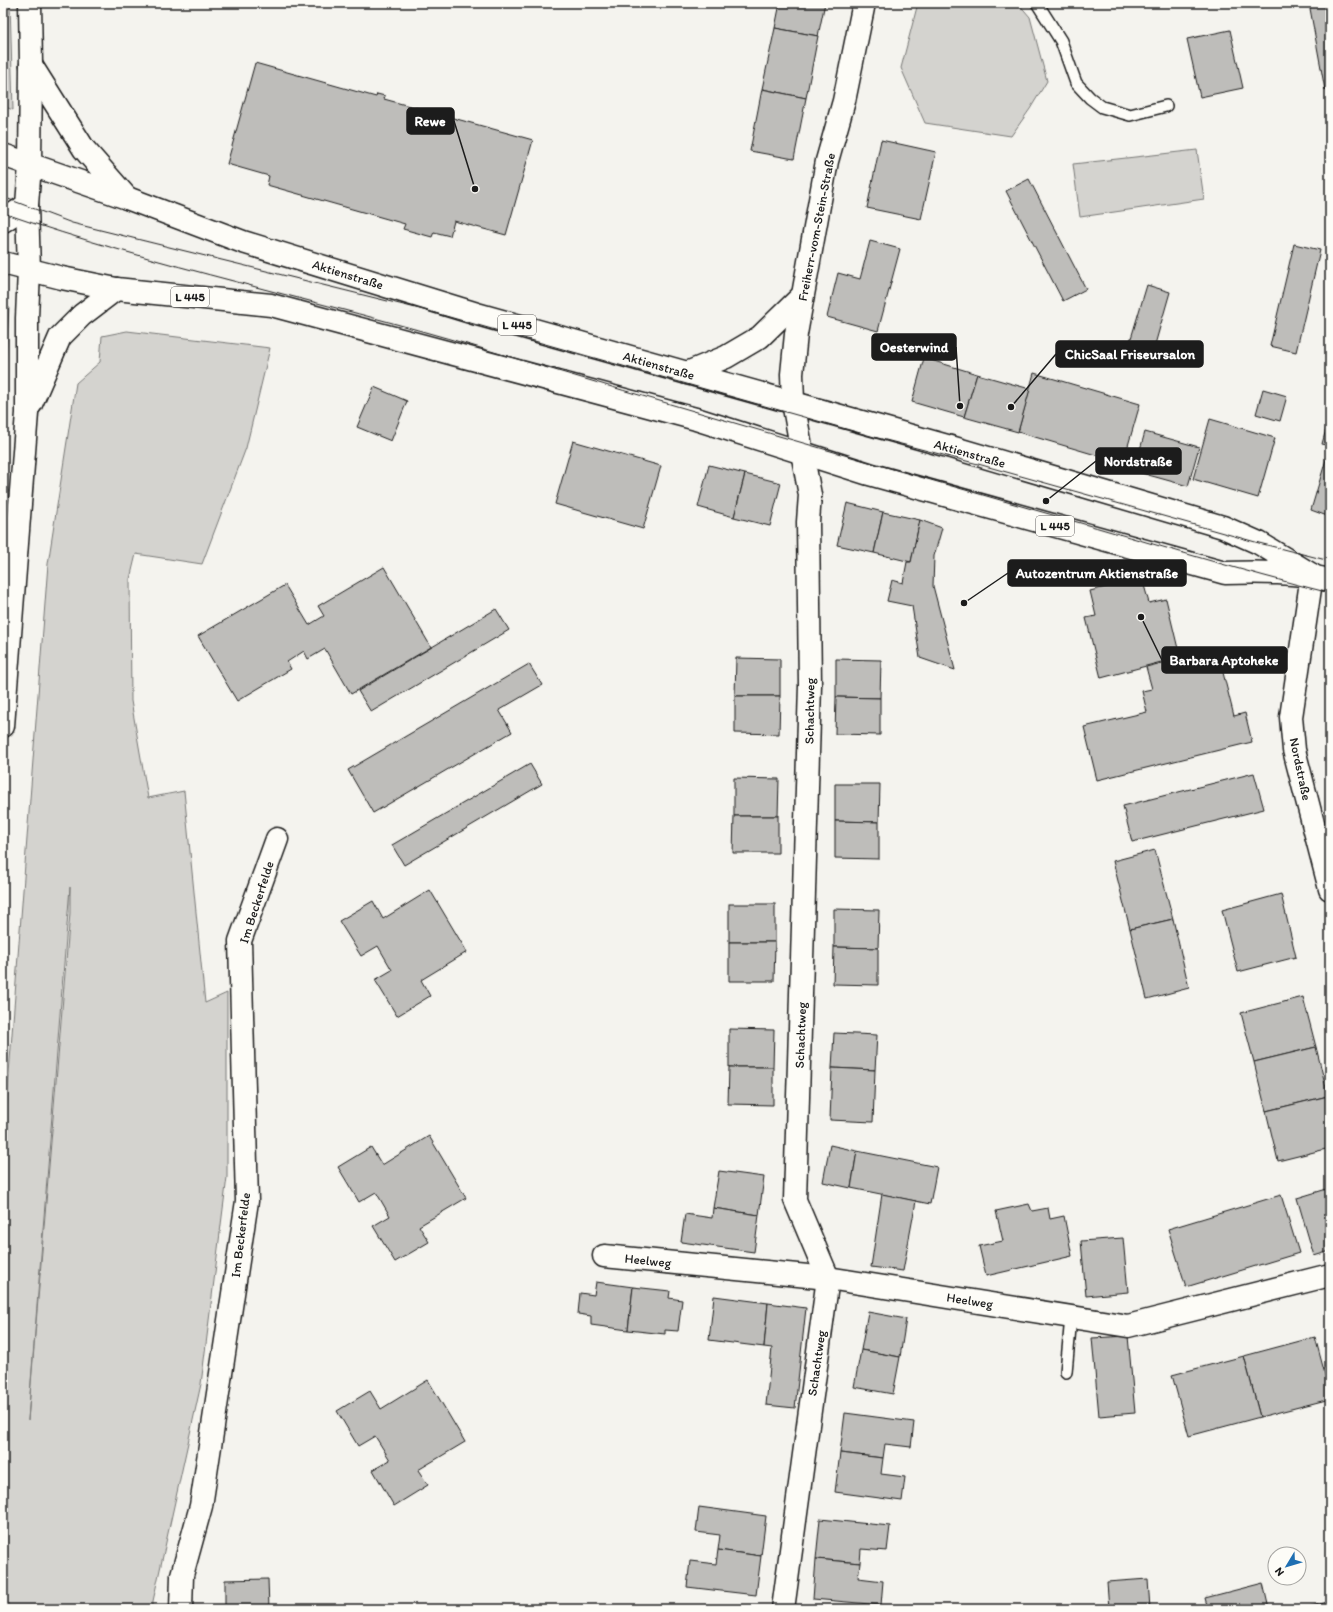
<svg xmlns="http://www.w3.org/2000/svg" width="1333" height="1612" font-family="Itim,sans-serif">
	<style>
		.green { fill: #d4d3cf; stroke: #787876; fill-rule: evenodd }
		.building { fill: #bebdba; stroke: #1c1c1c }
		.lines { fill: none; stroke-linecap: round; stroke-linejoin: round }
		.lane-casing { stroke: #1c1c1c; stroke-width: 14 }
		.street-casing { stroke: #1c1c1c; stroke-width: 25 }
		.secondary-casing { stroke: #1c1c1c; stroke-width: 25 }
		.primary-casing { stroke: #1c1c1c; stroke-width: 25 }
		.highway-casing { stroke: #1c1c1c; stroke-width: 25 }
		.lane { stroke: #fdfcf7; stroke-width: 11 }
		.street { stroke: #fdfcf7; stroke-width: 22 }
		.secondary { stroke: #fdfcf7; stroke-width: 22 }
		.primary { stroke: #fdfcf7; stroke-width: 22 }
		.highway { stroke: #fdfcf7; stroke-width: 22 }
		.tram { stroke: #1c1c1c; stroke-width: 1 }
		.labels { text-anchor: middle; stroke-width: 3; stroke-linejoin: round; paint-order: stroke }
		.shield { fill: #fdfcf7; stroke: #605f5e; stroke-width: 1 }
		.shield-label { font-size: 12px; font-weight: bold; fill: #1c1c1c }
		.street-label { font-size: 13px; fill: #1c1c1c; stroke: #fdfcf7 }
		.leader { fill: none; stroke: #1c1c1c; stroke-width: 1.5 }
		.callout-dot { fill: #1c1c1c; stroke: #fdfcf7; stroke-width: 1.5 }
		.callout { fill: #1c1c1c; stroke: #1c1c1c; stroke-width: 1.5 }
		.callout-label { font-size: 14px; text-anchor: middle; font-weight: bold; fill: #fff }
	</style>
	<rect width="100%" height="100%" fill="#f4f3ee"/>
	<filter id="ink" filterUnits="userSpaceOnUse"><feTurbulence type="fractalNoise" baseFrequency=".025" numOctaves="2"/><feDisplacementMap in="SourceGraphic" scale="8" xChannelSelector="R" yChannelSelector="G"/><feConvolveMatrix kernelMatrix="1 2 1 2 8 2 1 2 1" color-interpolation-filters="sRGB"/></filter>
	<g filter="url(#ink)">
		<g class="green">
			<polygon points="3,3 10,3 13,110 3,106"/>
			<polygon points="918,3 1018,3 1030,17 1047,81 1030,109 1011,136 925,123 901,68"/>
			<polygon points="1197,150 1204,199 1080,217 1073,164"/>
			<polygon points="3,306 9,307 3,404"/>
			<path d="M127,331L270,348L246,448L202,564L136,554L130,579L131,701L148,798L184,791L205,1003L227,993V1177L201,1384L153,1601V1609H3V1152L48,564L76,383L100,362L102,336ZM70,887V913L28,1420Z"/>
		</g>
		<g class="building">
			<polygon points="780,3 825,3 818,36 775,28"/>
			<polygon points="1224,3 1264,3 1263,7"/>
			<polygon points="1309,3 1330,3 1330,89 1325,90"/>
			<polygon points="775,28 818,36 806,98 762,89"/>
			<polygon points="1230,30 1243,88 1200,97 1187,39"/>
			<polygon points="255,63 376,97 377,94 385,96 384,99 533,140 506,235 454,221 450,236 434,232 432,237 403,229 405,224 267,185 269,176 227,164"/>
			<polygon points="762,89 806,98 794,159 750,151"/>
			<polygon points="881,140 936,152 921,219 867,208"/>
			<polygon points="1029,179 1086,289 1063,301 1006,191"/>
			<polygon points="870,241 900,249 878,331 827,317 838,273 860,279"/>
			<polygon points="1294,244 1320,250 1296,352 1270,346"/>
			<polygon points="1147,285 1170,292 1150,362 1126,355"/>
			<polygon points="924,358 977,374 964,417 912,402"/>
			<polygon points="1034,373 1140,404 1123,463 1018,432"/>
			<polygon points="977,374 1030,389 1018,432 964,417"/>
			<polygon points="374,387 407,401 391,441 357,427"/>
			<polygon points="1263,389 1287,396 1280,421 1256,414"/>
			<polygon points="1330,414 1330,517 1311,510 1330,446 1322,444"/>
			<polygon points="1210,419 1275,438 1258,498 1193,479"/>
			<polygon points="1145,432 1199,447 1188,486 1134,471"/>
			<polygon points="573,441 661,466 643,529 555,504"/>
			<polygon points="709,465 745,474 734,517 698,507"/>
			<polygon points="745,474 781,483 770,526 734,517"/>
			<polygon points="847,503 883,512 874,553 837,545"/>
			<polygon points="883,512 920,520 911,562 874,553"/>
			<polygon points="920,520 942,528 934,556 933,586 955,670 920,658 912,606 887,601 892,580 903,583 907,562 911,562"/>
			<polygon points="384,567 431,647 351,694 325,649 308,659 304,651 287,662 291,669 237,701 198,636 285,585 309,625 324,616 318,606"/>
			<polygon points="1142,578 1149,603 1166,599 1180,657 1101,678 1086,618 1096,616 1090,591"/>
			<polygon points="496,609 509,630 371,712 358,691"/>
			<polygon points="1217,649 1234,716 1245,713 1252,742 1097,780 1084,727 1147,712 1142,691 1152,689 1146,667"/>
			<polygon points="736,658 780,659 780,696 735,696"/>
			<polygon points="836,659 881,660 880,698 836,697"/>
			<polygon points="529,664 542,685 499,710 512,732 373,813 348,770"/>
			<polygon points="735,696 780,696 779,734 735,733"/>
			<polygon points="836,697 880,698 880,735 835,734"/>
			<polygon points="530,764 542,784 404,865 392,845"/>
			<polygon points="1254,773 1264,809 1132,842 1123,806"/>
			<polygon points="734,778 779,779 778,816 734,816"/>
			<polygon points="835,784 880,784 879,822 835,821"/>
			<polygon points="734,816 778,816 778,853 733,853"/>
			<polygon points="835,821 879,822 879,859 835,858"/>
			<polygon points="1155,850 1173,919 1130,929 1113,861"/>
			<polygon points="430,890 467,952 421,980 430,996 397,1016 375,980 392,970 378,946 361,956 339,921 373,901 383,919"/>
			<polygon points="1281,894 1296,957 1238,972 1222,910"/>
			<rect x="729" y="904" width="46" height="38"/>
			<polygon points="834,909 879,910 878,948 834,947"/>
			<polygon points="1173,919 1189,988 1147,999 1130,929"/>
			<polygon points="729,942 775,942 774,981 729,981"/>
			<polygon points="834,947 878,948 878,985 833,984"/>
			<polygon points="1303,997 1316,1047 1254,1062 1241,1013"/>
			<polygon points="729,1029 774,1030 773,1067 729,1067"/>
			<polygon points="834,1033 877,1035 875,1070 832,1068"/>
			<polygon points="1316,1047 1328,1096 1266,1111 1254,1062"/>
			<polygon points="729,1067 773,1067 773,1105 728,1104"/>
			<polygon points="832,1068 875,1070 873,1122 830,1120"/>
			<polygon points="1328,1096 1330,1104 1330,1148 1278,1161 1266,1111"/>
			<polygon points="429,1136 466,1198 419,1226 429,1242 395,1262 373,1226 390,1216 376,1192 359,1202 338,1167 371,1147 382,1165"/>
			<polygon points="830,1145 857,1151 851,1188 823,1182"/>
			<polygon points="857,1151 937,1167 930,1204 851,1188"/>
			<polygon points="719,1171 764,1177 759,1215 713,1208"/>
			<polygon points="1330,1188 1330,1251 1314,1256 1297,1198"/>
			<polygon points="882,1194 916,1201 903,1271 871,1267"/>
			<polygon points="1281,1195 1299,1253 1186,1287 1168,1229"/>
			<polygon points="1029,1204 1032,1211 1048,1208 1050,1219 1064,1216 1072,1256 986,1276 979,1246 1003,1241 996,1211"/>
			<polygon points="713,1208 759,1215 754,1252 681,1242 685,1214 712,1218"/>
			<polygon points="1123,1238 1128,1292 1086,1296 1081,1241"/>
			<polygon points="596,1282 633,1287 628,1330 591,1325 591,1316 578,1314 580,1293 594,1295"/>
			<polygon points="633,1287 670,1291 669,1298 682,1300 678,1331 665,1330 665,1334 628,1330"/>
			<polygon points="714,1296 768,1303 764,1347 709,1340"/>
			<polygon points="768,1303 806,1308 795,1408 766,1405 772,1348 764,1347"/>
			<polygon points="868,1312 906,1319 900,1357 861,1350"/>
			<polygon points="1128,1336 1135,1413 1099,1416 1092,1338"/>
			<polygon points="1315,1337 1330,1393 1330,1399 1260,1417 1244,1356"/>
			<polygon points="861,1350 900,1357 893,1394 854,1387"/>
			<polygon points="1244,1356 1260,1417 1189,1436 1172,1375"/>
			<polygon points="428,1380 465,1442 418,1470 428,1485 394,1506 373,1470 390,1460 375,1436 358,1446 337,1411 370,1391 381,1409"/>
			<polygon points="845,1413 914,1422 911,1447 885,1444 883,1458 840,1453"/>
			<polygon points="840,1453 883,1458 881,1474 905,1477 902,1501 835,1492"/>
			<polygon points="699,1507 766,1516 761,1556 718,1550 720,1535 696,1532"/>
			<polygon points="820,1519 890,1526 887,1551 861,1549 860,1563 816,1559"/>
			<polygon points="718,1550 761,1556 756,1595 687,1587 690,1561 716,1564"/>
			<polygon points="816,1559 860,1563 858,1578 883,1581 881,1605 813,1599"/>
			<polygon points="268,1579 269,1609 225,1609 225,1580"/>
			<polygon points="1148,1579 1150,1609 1109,1609 1107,1582"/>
			<polygon points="1263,1583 1269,1609 1208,1609 1205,1598"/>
			<polygon points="1330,1601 1330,1609 1301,1609"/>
		</g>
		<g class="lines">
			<g class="lane-casing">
				<g id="lane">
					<polyline points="1037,3 1061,41 1076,83 1090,98 1102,107 1130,115 1166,106"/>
					<polyline points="1066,1372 1071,1317"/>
				</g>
			</g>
			<g class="street-casing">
				<g id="street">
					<polyline points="604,1256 828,1278 1128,1326 1330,1275"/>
					<polyline points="181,1609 182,1575 201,1506 247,1201 240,941 277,839"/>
					<polyline points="783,1609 828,1278 795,1200 810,685 808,522 810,495 802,452"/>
				</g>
			</g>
			<g class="secondary-casing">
				<g id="secondary">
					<polyline points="687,373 726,357 760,337 802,296"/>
					<polyline points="802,452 793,402 792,374 796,334 827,161 844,101 864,3"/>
					<polyline points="1312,575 1291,717 1294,750 1330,889"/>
				</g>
			</g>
			<g class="primary-casing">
				<g id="primary">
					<polyline points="3,155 127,198 243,242 477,314 951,447 1223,527 1259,543 1312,575"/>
					<polyline points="3,221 27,205 30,165"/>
					<path d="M3,263L62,278L116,289L271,305L696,419L869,474L1225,573C1260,572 1296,572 1330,580"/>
				</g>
			</g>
			<g class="highway-casing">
				<g id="highway">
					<polyline points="30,3 31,65 30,165"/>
					<polyline points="31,65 84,149 127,198"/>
					<polyline points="31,404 60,337 82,315 116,289"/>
					<polyline points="3,726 27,413 27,318 29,270 27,205"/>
				</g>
			</g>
			<use href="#lane" class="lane"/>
			<use href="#street" class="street"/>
			<use href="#secondary" class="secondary"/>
			<use href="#primary" class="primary"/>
			<use href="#highway" class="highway"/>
			<g class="tram">
				<polyline points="3,197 72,223 428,311 878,438 978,464 1259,543 1330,561"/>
				<path d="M3,213C158,267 320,300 477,347C672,405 867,462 1063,518C1152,543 1240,571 1330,593"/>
			</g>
		</g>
	</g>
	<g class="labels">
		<g class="shield">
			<rect x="171" y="287" width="38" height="20" rx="3"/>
			<rect x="498" y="315" width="38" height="20" rx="3"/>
			<rect x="1036" y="516" width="38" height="20" rx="3"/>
		</g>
		<g class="shield-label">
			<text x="190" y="301">L 445</text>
			<text x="517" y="329">L 445</text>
			<text x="1055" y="530">L 445</text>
		</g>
		<g class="street-label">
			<text transform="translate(816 227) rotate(-79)" y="5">Freiherr-vom-Stein-Straße</text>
			<text transform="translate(348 274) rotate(17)" y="5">Aktienstraße</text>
			<text transform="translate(659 365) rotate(16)" y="5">Aktienstraße</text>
			<text transform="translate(970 453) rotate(16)" y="5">Aktienstraße</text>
			<text transform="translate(809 711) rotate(-89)" y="5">Schachtweg</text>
			<text transform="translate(1301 769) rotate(78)" y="5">Nordstraße</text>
			<text transform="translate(256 902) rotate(-72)" y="5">Im Beckerfelde</text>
			<text transform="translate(800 1035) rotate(-88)" y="5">Schachtweg</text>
			<text transform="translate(240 1235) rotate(-83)" y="5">Im Beckerfelde</text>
			<text transform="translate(648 1260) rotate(6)" y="5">Heelweg</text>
			<text transform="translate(970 1300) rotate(9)" y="5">Heelweg</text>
			<text transform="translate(816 1363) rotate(-82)" y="5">Schachtweg</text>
		</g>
	</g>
	<path class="leader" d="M475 189L454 121M960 406L956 347M1011 407L1056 354M1046 501L1096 461M964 603L1008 573M1141 617L1162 660"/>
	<g class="callout-dot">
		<circle cx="475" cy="189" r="4"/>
		<circle cx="960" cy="406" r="4"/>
		<circle cx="1011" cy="407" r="4"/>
		<circle cx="1046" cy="501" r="4"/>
		<circle cx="964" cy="603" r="4"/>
		<circle cx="1141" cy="617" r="4"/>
	</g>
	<g class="callout">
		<rect x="407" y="108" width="47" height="26" rx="4"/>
		<rect x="872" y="334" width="84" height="26" rx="4"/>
		<rect x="1056" y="341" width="147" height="26" rx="4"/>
		<rect x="1096" y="448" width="85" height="26" rx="4"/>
		<rect x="1008" y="560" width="178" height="26" rx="4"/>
		<rect x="1162" y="647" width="125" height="26" rx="4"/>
	</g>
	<g class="callout-label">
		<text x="430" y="126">Rewe</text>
		<text x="914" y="352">Oesterwind</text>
		<text x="1130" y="359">ChicSaal Friseursalon</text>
		<text x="1138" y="466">Nordstraße</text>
		<text x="1097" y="578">Autozentrum Aktienstraße</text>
		<text x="1224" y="665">Barbara Aptoheke</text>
	</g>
	<rect width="1333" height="1612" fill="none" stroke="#fdfcf7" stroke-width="16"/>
	<rect x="8" y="8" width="1317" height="1596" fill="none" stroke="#1c1c1c" stroke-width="1.5" filter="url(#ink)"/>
	<g transform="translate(1287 1566) rotate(232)"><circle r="19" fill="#fdfcf7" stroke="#a3a29f"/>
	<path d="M0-3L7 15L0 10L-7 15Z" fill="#1f6fb2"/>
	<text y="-6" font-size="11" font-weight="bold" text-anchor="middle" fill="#1c1c1c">N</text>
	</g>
</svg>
